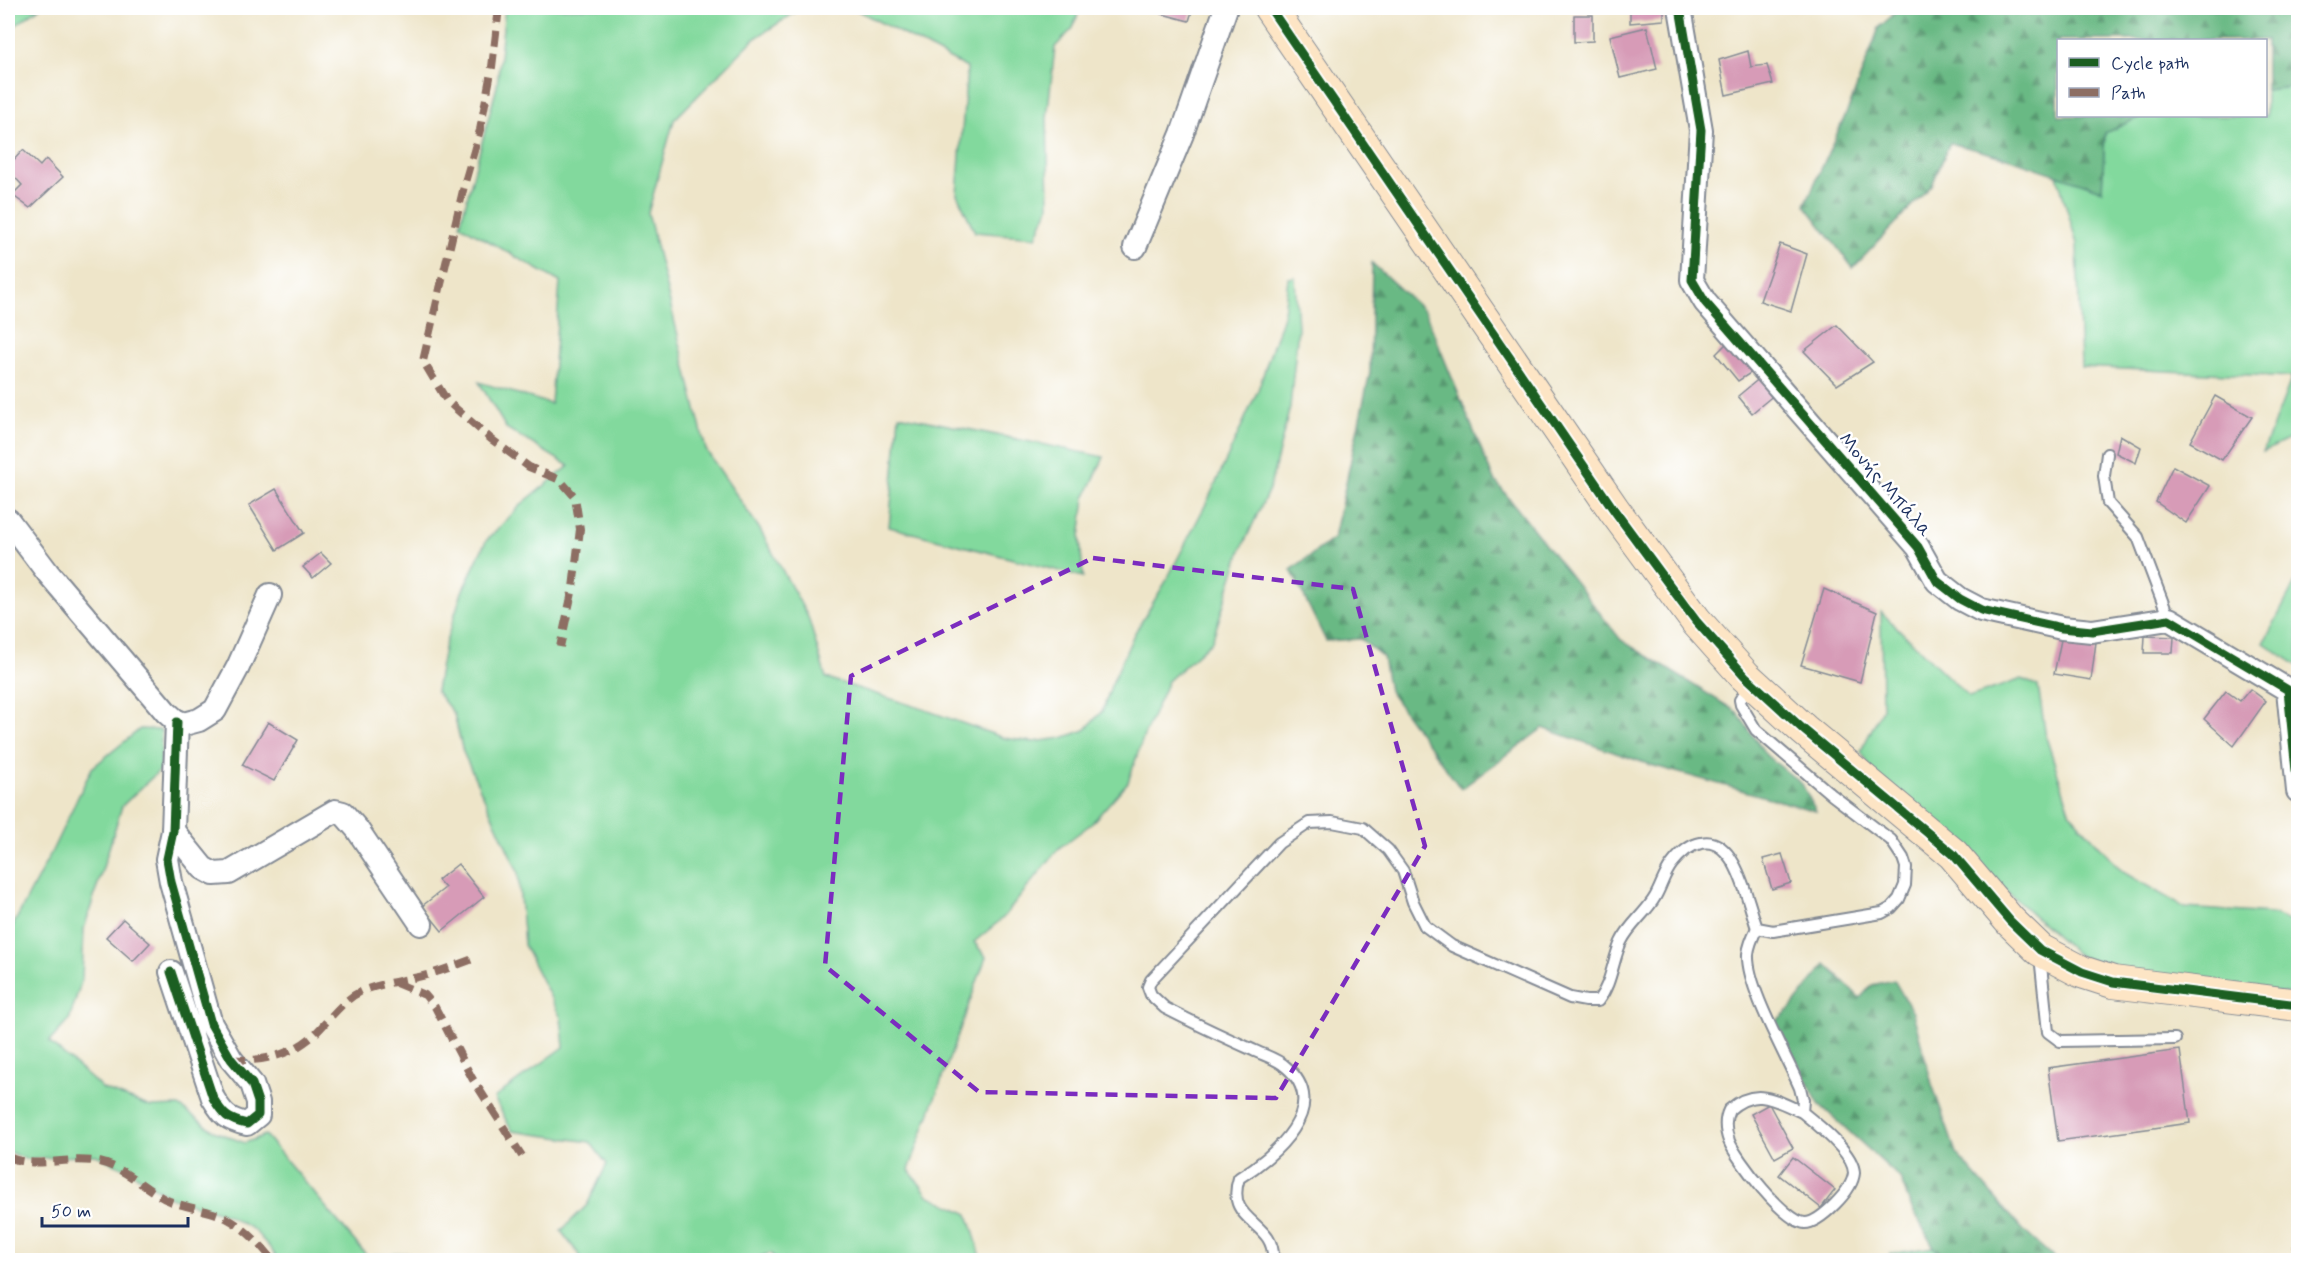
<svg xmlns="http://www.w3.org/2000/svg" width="2306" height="1268" font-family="Mynerve,sans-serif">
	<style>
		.green { fill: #82d99d; stroke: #4e847e; stroke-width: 1.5 }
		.forest { fill: url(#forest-firs); stroke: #427471; stroke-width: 1.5 }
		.building { fill: #d79bb7 }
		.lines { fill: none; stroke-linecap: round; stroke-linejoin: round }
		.lane-casing { stroke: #848a94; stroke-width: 14 }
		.street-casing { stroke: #848a94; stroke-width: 26 }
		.secondary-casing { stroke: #848a94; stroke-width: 34 }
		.lane { stroke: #fff; stroke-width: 10 }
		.street { stroke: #fff; stroke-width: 22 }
		.secondary { stroke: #fde5c5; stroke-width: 32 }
		.quiet { stroke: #8d6e63; stroke-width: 8; stroke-dasharray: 15 8; stroke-linecap: butt }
		.cycleway-casing { stroke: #fff; stroke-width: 13 }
		.cycleway { stroke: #1b5e20; stroke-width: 9 }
		.marked { fill: none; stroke: #7b2cbf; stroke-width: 4.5; stroke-dasharray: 12 8; stroke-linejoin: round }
		.labels { text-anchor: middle; stroke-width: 5; stroke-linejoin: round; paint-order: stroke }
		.street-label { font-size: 20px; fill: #1b2f5e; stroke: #fff }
	</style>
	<defs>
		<pattern id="forest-firs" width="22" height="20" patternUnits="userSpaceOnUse" patternTransform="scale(1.5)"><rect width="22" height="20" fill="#69b984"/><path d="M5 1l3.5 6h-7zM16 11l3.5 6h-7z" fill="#56976f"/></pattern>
	</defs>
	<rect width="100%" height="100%" fill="#fff"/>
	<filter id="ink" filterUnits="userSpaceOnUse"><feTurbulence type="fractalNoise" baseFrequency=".0167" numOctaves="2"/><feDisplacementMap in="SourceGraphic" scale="12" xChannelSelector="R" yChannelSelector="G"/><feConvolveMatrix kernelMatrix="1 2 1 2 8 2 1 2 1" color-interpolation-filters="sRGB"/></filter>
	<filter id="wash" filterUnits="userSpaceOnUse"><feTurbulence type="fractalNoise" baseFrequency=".008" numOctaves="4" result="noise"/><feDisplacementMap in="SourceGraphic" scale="24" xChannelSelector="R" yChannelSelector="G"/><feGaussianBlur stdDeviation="1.35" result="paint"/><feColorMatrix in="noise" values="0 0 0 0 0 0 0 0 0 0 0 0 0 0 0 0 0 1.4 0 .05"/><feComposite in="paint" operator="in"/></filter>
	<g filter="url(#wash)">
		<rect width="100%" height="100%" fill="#eee5c9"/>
		<g class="green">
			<polygon points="8,8 39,8 8,31"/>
			<polygon points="505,8 802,8 754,39 674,120 648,213 706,450 759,528 808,617 826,678 923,709 1004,738 1033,742 1062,738 1085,730 1103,710 1111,686 1134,634 1165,583 1208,500 1258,390 1284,313 1288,278 1295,277 1298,328 1290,407 1270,487 1241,550 1212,641 1168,681 1143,738 1128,782 1091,824 1059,848 1003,918 974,942 986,957 909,1170 928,1195 968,1214 982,1260 776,1260 771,1253 750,1260 583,1260 561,1231 587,1205 607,1164 590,1142 512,1131 494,1098 564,1047 561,1018 524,945 518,872 463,752 454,714 436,691 444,648 462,592 486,541 524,502 569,466 506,428 479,382 551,404 560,282 460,225 497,86"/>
			<polygon points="853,8 1080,8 1073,28 1055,47 1047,118 1049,206 1036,237 975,232 957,194 967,68"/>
			<polygon points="2298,86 2298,435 2263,452 2292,377 2081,367 2077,244 2057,175 2102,190 2105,132 2142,116 2266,116 2266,90"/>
			<polygon points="899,415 1104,457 1085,498 1080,538 1083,577 889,527"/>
			<polygon points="2298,577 2298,666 2264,643"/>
			<polygon points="1881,612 1969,697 2022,679 2038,686 2046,737 2071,814 2123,872 2185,908 2272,914 2294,923 2298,929 2298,995 2129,972 2079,956 1954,844 1876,778 1861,751 1882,709"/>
			<polygon points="140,729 161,730 161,769 122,806 84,929 82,979 69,1020 49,1042 103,1089 151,1107 179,1106 216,1132 245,1143 265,1135 367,1256 409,1253 425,1260 278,1260 271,1249 254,1230 227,1215 170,1197 130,1171 96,1155 25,1159 8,1151 8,935 51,853 92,768"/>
			<polygon points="1934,1247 1945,1260 1888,1260 1890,1254"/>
		</g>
		<g class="forest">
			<polygon points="1900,8 2298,8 2298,86 2266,90 2266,40 2058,40 2058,116 2142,116 2105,133 2102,190 2004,157 1950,143 1932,185 1853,268 1805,205 1850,105 1879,28"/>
			<polygon points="1372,263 1425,312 1493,478 1621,640 1737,712 1766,755 1802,784 1816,811 1651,765 1543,728 1461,789 1389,691 1383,657 1360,639 1326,641 1291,570 1334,538 1370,372"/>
			<polygon points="1826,964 1860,998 1872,985 1894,980 1913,1013 1932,1084 1956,1153 2024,1231 2056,1260 1945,1260 1934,1247 1911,1207 1900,1178 1819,1104 1775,1022 1790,1009"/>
		</g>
		<g id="blocks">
			<g class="building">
				<polygon points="1157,8 1193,8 1189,21 1155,12"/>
				<polygon points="1630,8 1664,8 1664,20 1630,23"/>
				<polygon points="1574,15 1593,15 1593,41 1574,42"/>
				<polygon points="1647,27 1657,69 1620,78 1610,36"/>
				<polygon points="1748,51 1751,67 1767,65 1773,84 1726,95 1719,60"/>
				<polygon points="23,150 40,166 46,159 63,177 30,208 12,195 22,185 8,170 8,166"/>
				<polygon points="1780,244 1807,254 1791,311 1760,301"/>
				<polygon points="1837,325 1873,362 1837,385 1804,351"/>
				<polygon points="1731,339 1755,370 1738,381 1716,354"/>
				<polygon points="1761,377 1775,394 1752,413 1738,396"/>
				<polygon points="2215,396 2252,417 2222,460 2190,442"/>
				<polygon points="2120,435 2141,447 2136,463 2116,453"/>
				<polygon points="2173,466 2210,486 2186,523 2156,502"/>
				<polygon points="276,489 304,533 277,550 249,505"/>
				<polygon points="321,553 331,563 313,578 303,567"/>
				<polygon points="1824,589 1877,612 1860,682 1801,665"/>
				<polygon points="2062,635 2096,642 2091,680 2054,674"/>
				<polygon points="2145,636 2174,637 2173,653 2144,653"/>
				<polygon points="2250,689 2266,701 2234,746 2204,719 2226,691 2240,701"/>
				<polygon points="268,722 298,740 274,781 242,765"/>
				<polygon points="1782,854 1791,883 1772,889 1763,859"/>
				<polygon points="458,864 484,897 442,931 422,906 445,888 438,880"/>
				<polygon points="123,919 150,943 133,961 106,937"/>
				<polygon points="2180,1050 2190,1123 2058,1141 2048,1068"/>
				<polygon points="1769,1104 1793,1148 1775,1158 1751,1114"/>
				<polygon points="1793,1157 1835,1190 1821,1208 1779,1175"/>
			</g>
		</g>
	</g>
	<g filter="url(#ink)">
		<use href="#blocks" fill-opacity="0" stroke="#848a94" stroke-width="1.5"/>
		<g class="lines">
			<g class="lane-casing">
				<g id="lane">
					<polyline points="2107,454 2104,476 2108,503 2138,537 2169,619"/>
					<path d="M1757,928C1753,936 1749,944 1748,954C1746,986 1786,1055 1800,1088L1803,1100L1802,1112C1817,1124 1854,1153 1854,1173C1853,1185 1843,1196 1835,1204C1828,1211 1815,1223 1805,1223C1785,1222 1736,1159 1729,1141C1725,1130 1724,1120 1729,1110C1755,1087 1773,1099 1802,1112"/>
					<polyline points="2040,956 2048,1032 2060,1041 2175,1039"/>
					<path d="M1273,1260C1276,1220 1224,1224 1239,1178C1274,1157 1333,1106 1286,1067C1278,1059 1263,1055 1253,1050C1224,1037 1194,1023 1165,1008L1151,995L1148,987L1151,980L1279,843L1309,823L1332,822L1363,828L1388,850L1403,871L1413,902L1425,926L1452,946L1570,998L1586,1001H1598C1612,983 1612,962 1621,942C1629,925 1646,913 1655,897C1661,887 1664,874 1672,864C1679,855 1689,845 1701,843C1736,835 1748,904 1757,928L1773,931L1882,913L1891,908L1899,899L1905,885L1906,867L1903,858L1891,840L1832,795L1756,730L1741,705L1740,700L1750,686"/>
				</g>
			</g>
			<g class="street-casing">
				<g id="street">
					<polyline points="1680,8 1701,130 1692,280 1705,302 1918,547 1937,581 1960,599 1981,610 2062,628 2092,631 2169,619 2288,690 2298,791"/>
					<polyline points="1135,247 1182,134 1226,8"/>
					<polyline points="8,520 48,573 166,712 175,720 184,724 199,720 215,710 238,667 270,595"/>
					<polyline points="173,831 203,868 214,874 229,873 335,811 343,813 357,829 421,924"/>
					<path d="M171,972L213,1098C223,1115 228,1120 247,1124L258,1115V1102L252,1084L231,1059L211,1024L171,882L167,859L173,831L177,722"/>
				</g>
			</g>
			<g class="secondary-casing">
				<polyline id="secondary" points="1270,8 1614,510 1696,621 1745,676 1804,730 1953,854 2010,921 2040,950 2082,972 2113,982 2298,1005"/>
			</g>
			<use href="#lane" class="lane"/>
			<use href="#street" class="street"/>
			<use href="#secondary" class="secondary"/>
			<g class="quiet">
				<polyline points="499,8 492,67 480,130 465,182 423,361 447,401 491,439 529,467 560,480 575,497 580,529 573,588 560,647"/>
				<polyline points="396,983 425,995 435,1007 472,1078 522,1156"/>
				<path d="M231,1059C257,1063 288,1056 309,1039C329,1023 341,998 367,989C387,982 409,980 430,974C444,970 459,964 473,959"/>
				<path d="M8,1157C35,1169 64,1157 93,1161C121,1164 142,1187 165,1199C184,1208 211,1210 226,1218C245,1228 260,1244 273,1260"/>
				<polyline points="2298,1260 2296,1257 2298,1231"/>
			</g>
			<g class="cycleway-casing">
				<g id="cycleway">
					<polyline points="1270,8 1614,510 1696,621 1745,676 1804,730 1953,854 2010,921 2040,950 2082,972 2113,982 2298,1005"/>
					<polyline points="1680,8 1701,130 1692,280 1705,302 1918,547 1937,581 1960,599 1981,610 2062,628 2092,631 2169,619 2288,690 2298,791"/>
					<path d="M171,972L213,1098C223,1115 228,1120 247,1124L258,1115V1102L252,1084L231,1059L211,1024L171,882L167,859L173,831L177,722"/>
				</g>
			</g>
			<use href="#cycleway" class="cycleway"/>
		</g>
	</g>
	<path class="marked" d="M1093,558L1353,589L1425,846L1276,1098L979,1092L825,966L851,676Z"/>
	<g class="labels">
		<g class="street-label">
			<text transform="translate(1886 484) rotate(49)" y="7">Μονής Μπάλα</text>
		</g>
	</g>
	<rect width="2306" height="1268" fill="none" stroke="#fff" stroke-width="30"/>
	<rect x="2057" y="39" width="210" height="78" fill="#ffffff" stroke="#a4acbf" stroke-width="1.5"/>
	<rect x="2069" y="58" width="30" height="9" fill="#1b5e20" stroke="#a4acbf" stroke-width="1.5"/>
	<text x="2111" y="69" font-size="18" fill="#1b2f5e">Cycle path</text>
	<rect x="2069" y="88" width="30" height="9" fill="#8d6e63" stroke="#a4acbf" stroke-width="1.5"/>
	<text x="2111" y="99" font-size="18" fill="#1b2f5e">Path</text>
	<path d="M42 1217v9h146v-9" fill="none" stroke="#1b2f5e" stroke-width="3"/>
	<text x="51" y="1217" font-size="18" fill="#1b2f5e" stroke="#ffffff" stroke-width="4.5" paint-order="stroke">50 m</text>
</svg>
